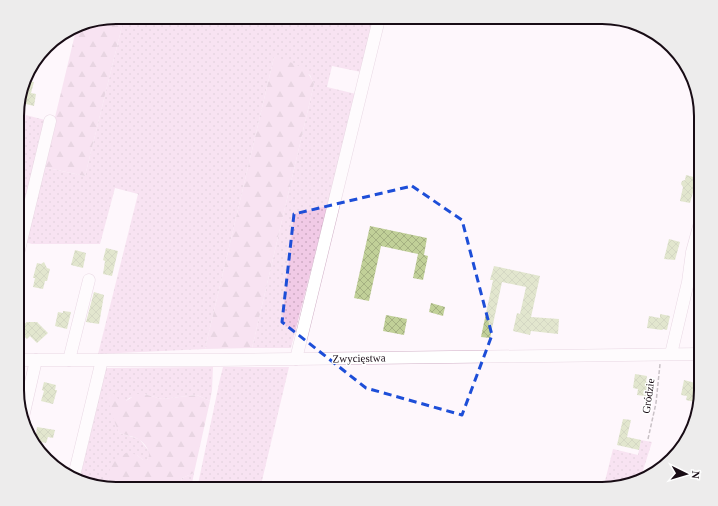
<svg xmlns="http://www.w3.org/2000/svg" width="718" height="506" font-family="'Times New Roman',serif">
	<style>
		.grass { fill: url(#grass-dots) }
		.forest { fill: url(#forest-firs) }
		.building { fill: url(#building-cross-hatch) }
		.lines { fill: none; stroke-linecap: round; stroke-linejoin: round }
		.minor-casing { stroke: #d0afc6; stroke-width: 13 }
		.path { stroke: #897f86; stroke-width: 1.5; stroke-dasharray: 4 2; stroke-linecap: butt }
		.minor { stroke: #fff; stroke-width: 12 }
		.marked { fill: none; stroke: #1d4ed8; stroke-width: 3; stroke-dasharray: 8 5; stroke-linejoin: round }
		.labels { text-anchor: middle; stroke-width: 3; stroke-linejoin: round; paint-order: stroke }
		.street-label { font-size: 11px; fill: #180c15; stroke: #fff }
		.rim { fill: none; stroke: #180c15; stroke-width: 2 }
	</style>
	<defs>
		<pattern id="grass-dots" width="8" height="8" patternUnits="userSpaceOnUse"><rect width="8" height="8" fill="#f1cae6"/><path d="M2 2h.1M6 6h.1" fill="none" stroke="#ceacc4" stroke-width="1.8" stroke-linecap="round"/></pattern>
		<pattern id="forest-firs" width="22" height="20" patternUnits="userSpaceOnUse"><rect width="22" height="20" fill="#f1cae6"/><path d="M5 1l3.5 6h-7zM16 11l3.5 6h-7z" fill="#ceacc4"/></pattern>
		<pattern id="building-cross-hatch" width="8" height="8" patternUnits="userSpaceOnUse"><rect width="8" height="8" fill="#c1d098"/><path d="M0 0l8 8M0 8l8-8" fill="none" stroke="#a5b182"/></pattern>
	</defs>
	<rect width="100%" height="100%" fill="#fef7fc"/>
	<g class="grass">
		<polygon points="373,19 361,72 332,66 327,87 356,94 291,348 252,348 314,84 310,75 274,57 205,349 98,354 138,194 115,188 100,244 32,244 24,242 43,167 85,176 123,22"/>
		<polygon points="18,113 45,120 18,232"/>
		<polygon points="213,367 212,390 210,401 197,395 162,399 144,394 129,398 126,401 120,401 115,419 119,433 139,439 149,451 149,457 147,460 143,460 137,455 108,480 112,489 80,478 106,368"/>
		<polygon points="223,367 289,367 260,489 197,489 220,379"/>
		<polygon points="641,440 652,442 640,480 603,489 613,449 638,455"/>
		<polygon points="194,473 191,489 178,489 182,478"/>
	</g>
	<g class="forest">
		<polygon points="84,22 123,22 85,176 43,167 77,26"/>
		<path d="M274,57C292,63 307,65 314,84L252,348L205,349Z"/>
		<path d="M111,393L114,394L120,401H126L137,394H144L162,399L197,395L210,401L194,473L182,478L178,489H112C106,477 109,471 113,460L128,452L137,455L143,460H147C153,453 145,443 138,439C133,436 125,435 119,433C115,422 107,406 109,394Z"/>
	</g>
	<g class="building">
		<polygon points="25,80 34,82 31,93 36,94 34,106 18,102"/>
		<polygon points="686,175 697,178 690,203 680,201 683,187 681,184 682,181 685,180"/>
		<polygon points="370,226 427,238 424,255 428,256 423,280 413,278 418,254 381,246 369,301 354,298"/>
		<polygon points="669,239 680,242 675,260 664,259"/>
		<polygon points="106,248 118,251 112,276 103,274 105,261 103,260"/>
		<polygon points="75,250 86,253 83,268 71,265"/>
		<polygon points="44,262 47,268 50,269 47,281 45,281 43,289 33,287 35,278 33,278 37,263 41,264"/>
		<polygon points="494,266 540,276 531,317 559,319 558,334 531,331 530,335 513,331 517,313 520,314 526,287 502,282 490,338 481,337 493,280 490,280"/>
		<polygon points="94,292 104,295 99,324 86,322"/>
		<polygon points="431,303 445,307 443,316 429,312"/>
		<polygon points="63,311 71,312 67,329 55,326 58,312 63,313"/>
		<polygon points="660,314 670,316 667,330 663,329 662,330 647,328 649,316 660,318"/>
		<polygon points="386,315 407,319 404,335 383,331"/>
		<polygon points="27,322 37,322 48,333 37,343 30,336 27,339 23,335 23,325"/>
		<polygon points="635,374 647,376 646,382 654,384 652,397 637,395 638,389 633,388"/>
		<polygon points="684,380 699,384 695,402 686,400 687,396 681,395"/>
		<polygon points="44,382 56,385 55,390 57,390 53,404 41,401 44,391 42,390"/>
		<polygon points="623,419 631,420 627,437 641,440 639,450 617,445"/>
		<polygon points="37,427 55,430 53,438 48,437 46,443 35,441"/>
	</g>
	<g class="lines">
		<g class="minor-casing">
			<g id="minor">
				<polyline points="18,254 50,121"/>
				<polyline points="671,354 688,282 692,252 701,219"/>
				<polyline points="296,359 379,19"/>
				<polyline points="18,360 218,360 701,354"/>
				<polyline points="69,360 89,280"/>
				<polyline points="23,417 36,360"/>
				<polyline points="74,476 102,360"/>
			</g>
		</g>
		<polyline class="path" points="648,439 656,403 660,364"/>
		<use href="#minor" class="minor"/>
	</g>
	<path d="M0 0H718V506H0ZM412,186L462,220L492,335L462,415L366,388L282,322L294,214Z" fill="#fef7fc" fill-opacity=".55" fill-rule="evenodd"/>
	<path class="marked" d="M412,186L462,220L492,335L462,415L366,388L282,322L294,214Z"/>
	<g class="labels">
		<g class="street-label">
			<text transform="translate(359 358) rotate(-1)" y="4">Zwycięstwa</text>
			<text transform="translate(648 396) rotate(-82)" y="4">Gródzie</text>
		</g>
	</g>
	<path d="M0 0H718V506H0ZM116 24H602A92 92 0 0 1 694 116V390A92 92 0 0 1 602 482H116A92 92 0 0 1 24 390V116A92 92 0 0 1 116 24Z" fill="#edecec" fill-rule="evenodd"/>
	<path class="rim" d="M116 24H602A92 92 0 0 1 694 116V390A92 92 0 0 1 602 482H116A92 92 0 0 1 24 390V116A92 92 0 0 1 116 24Z"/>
	<g transform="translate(686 474) rotate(95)" stroke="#ffffff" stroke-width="3" paint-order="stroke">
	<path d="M0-3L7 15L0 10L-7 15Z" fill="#180c15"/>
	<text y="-6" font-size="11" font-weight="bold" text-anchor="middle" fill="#180c15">N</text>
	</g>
</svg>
